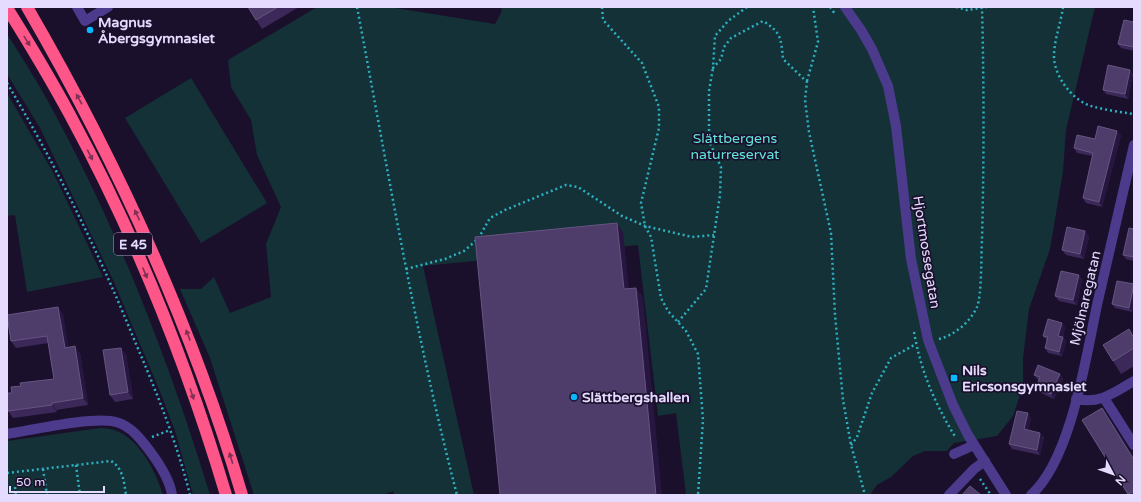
<svg xmlns="http://www.w3.org/2000/svg" width="1141" height="502" font-family="'Varela Round',sans-serif">
	<style>
		.green { fill: #133136 }
		.lines { fill: none; stroke-linecap: round; stroke-linejoin: round }
		.path { stroke: #2db0c1; stroke-width: 2.5; stroke-dasharray: 2 3; stroke-linecap: butt }
		.minor { stroke: #4c3a8c; stroke-width: 10 }
		.highway { stroke: #ff5689; stroke-width: 12 }
		.wall { fill: #3c2959 }
		.shaded-wall { fill: #271740 }
		.building { fill: #4e3c6b; stroke: #665582 }
		.oneway { fill: #813056 }
		.poi-dot { fill: #07baff; stroke: #1a102c; stroke-width: 1.5 }
		.labels { text-anchor: middle; stroke-width: 3.5; stroke-linejoin: round; paint-order: stroke }
		.shield { fill: #1a102c; stroke: #a89ec0; stroke-width: 1 }
		.shield-label { font-size: 13px; font-weight: bold; fill: #e5dbff }
		.poi-label { font-size: 14px; font-weight: bold; fill: #e5dbff; stroke: #1a102c; text-anchor: start }
		.park-label { font-size: 14px; fill: #62e4da; stroke: #1a102c }
		.street-label { font-size: 14px; fill: #e5dbff; stroke: #1a102c }
	</style>
	<rect width="100%" height="100%" fill="#1a102c"/>
	<g class="green">
		<polygon points="317,7 389,7 495,24 501,13 502,7 1095,7 1066,130 1063,172 1050,249 1029,309 1023,358 1023,386 1013,416 997,436 954,443 947,451 925,451 913,456 891,477 877,485 870,495 686,495 676,413 658,416 638,245 423,266 474,495 393,495 394,491 382,495 254,495 210,358 180,289 201,289 214,277 230,313 271,297 266,244 281,207 257,155 251,120 231,87 228,60"/>
		<path d="M7,34C20,54 33,75 45,96C115,222 168,357 210,495H193L175,431L159,389L113,280L40,128L7,74Z"/>
		<polygon points="191,78 267,203 201,243 125,118"/>
		<polygon points="7,93 54,174 103,277 27,292 15,215 7,216"/>
		<path d="M100,428C134,427 154,467 163,495H7V441Z"/>
	</g>
	<g class="lines">
		<g class="path">
			<path d="M357,7C388,170 415,334 457,495"/>
			<polyline points="602,7 603,20 642,63 659,107 659,128 641,203 645,226 651,237 661,298 668,311 686,331 698,354 703,420 698,495"/>
			<path d="M747,7L728,21L715,36L713,68L721,59L724,47L731,38L763,21C781,32 781,38 783,59L807,82L805,100L809,132L831,233L835,315L843,400L851,445L865,495"/>
			<polyline points="830,7 835,14"/>
			<polyline points="956,7 967,10 987,7"/>
			<path d="M1063,7C1061,23 1054,40 1054,56C1054,76 1072,100 1091,106C1105,110 1120,112 1134,114"/>
			<polyline points="807,81 818,42 813,7"/>
			<path d="M7,83C57,167 99,253 136,344C157,393 177,443 190,495"/>
			<polyline points="406,269 445,259 464,251 478,239 490,218 505,210 566,185 578,187 622,216 645,226 692,237 714,235"/>
			<polyline points="678,322 706,289 720,195 721,167 709,141 709,91 713,68"/>
			<path d="M914,332C921,372 935,404 956,438"/>
			<path d="M939,339C955,335 970,322 977,307C982,295 981,254 982,240C984,162 984,85 982,7"/>
			<polyline points="152,437 170,430"/>
			<polyline points="851,445 857,437 872,393 891,358 916,344"/>
			<polyline points="76,465 80,495"/>
			<polyline points="43,469 47,495"/>
			<path d="M7,473L111,461C123,468 124,482 126,495"/>
			<polyline points="980,479 991,495"/>
			<polyline points="15,487 16,495"/>
		</g>
		<g class="minor">
			<polyline points="77,7 85,21 108,7"/>
			<polyline points="845,7 861,30 872,49 888,86 896,126 911,259 928,340 953,405 968,435 1006,495"/>
			<polyline points="1104,398 1134,445"/>
			<path d="M1076,399C1101,404 1113,393 1134,381"/>
			<path d="M7,434C32,430 94,416 116,422C132,426 143,442 152,454C160,465 170,481 172,495"/>
			<polyline points="954,454 974,445"/>
			<polyline points="949,495 974,469 985,461"/>
			<path d="M1031,495C1071,460 1086,357 1097,305C1110,251 1122,198 1134,145"/>
		</g>
		<g class="highway">
			<path d="M27,7C117,162 191,323 242,495"/>
			<path d="M7,8C29,43 50,78 70,115C135,235 187,364 226,495"/>
		</g>
	</g>
	<g class="wall">
		<polygon points="248,7 299,7 262,29"/>
		<polygon points="1134,22 1134,51 1121,48 1118,44"/>
		<polygon points="1130,70 1133,74 1128,99 1106,94 1103,90"/>
		<polygon points="1121,135 1102,207 1086,203 1083,198 1093,156 1077,153 1074,148 1095,139"/>
		<polygon points="1134,229 1134,261 1126,259 1123,255"/>
		<polygon points="1089,236 1084,259 1066,255 1062,250"/>
		<polygon points="1082,279 1077,305 1059,301 1055,296"/>
		<polygon points="1134,284 1134,303 1132,312 1115,308 1112,304"/>
		<polygon points="63,314 68,348 80,353 88,405 56,410 57,412 13,418 8,411 12,393 21,386 54,379 48,343 16,348 11,341"/>
		<polygon points="1062,323 1065,328 1063,337 1066,342 1062,356 1048,353 1045,348 1047,341 1043,336"/>
		<polygon points="1134,337 1134,366 1121,374 1113,361"/>
		<polygon points="126,354 133,399 115,402 110,395"/>
		<polygon points="1060,374 1063,379 1054,399 1039,392 1036,388 1039,380 1037,379 1034,375"/>
		<polygon points="1031,418 1028,430 1044,437 1040,455 1012,449 1009,444"/>
		<polygon points="1082,420 1110,420 1134,458 1134,495 1128,495"/>
	</g>
	<g class="shaded-wall">
		<polygon points="1130,70 1133,74 1128,99 1125,94"/>
		<polygon points="1117,131 1121,135 1102,207 1099,202"/>
		<polygon points="617,223 623,232 630,298 624,289"/>
		<polygon points="1085,231 1089,236 1084,259 1080,254"/>
		<polygon points="1079,275 1082,279 1077,305 1073,300"/>
		<polygon points="1134,285 1134,303 1132,312 1129,308"/>
		<polygon points="636,288 643,297 662,495 656,495"/>
		<polygon points="58,307 63,314 70,355 65,348"/>
		<polygon points="1062,323 1065,328 1063,337 1066,342 1062,356 1059,352 1058,336"/>
		<polygon points="75,346 80,353 88,405 83,398"/>
		<polygon points="121,348 126,354 133,399 128,392"/>
		<polygon points="1060,374 1063,379 1054,399 1051,394"/>
		<polygon points="52,403 56,410 57,412 52,405"/>
		<polygon points="1102,408 1110,420 1134,458 1134,460"/>
		<polygon points="1028,413 1031,418 1027,434 1024,429"/>
		<polygon points="1040,433 1044,437 1040,455 1037,450"/>
	</g>
	<g class="building">
		<polygon points="248,7 278,7 256,20"/>
		<polygon points="1124,20 1134,22 1134,47 1118,44"/>
		<polygon points="1108,65 1130,70 1125,94 1103,90"/>
		<polygon points="1098,126 1117,131 1099,202 1083,198 1093,153 1074,148 1077,135 1095,139"/>
		<polygon points="617,223 624,289 636,288 656,495 500,495 475,237"/>
		<polygon points="1067,227 1085,231 1080,254 1062,250"/>
		<polygon points="1129,228 1134,229 1134,257 1123,255"/>
		<polygon points="1061,271 1079,275 1073,300 1055,296"/>
		<polygon points="1117,281 1134,284 1129,308 1112,304"/>
		<polygon points="58,307 65,348 75,346 83,398 52,403 52,405 8,411 7,402 7,393 12,393 11,387 21,386 20,383 54,379 47,336 11,341 7,315"/>
		<polygon points="1048,319 1062,323 1058,336 1063,337 1059,352 1045,348 1048,337 1043,336"/>
		<polygon points="1129,329 1134,338 1134,348 1113,361 1103,345"/>
		<polygon points="121,348 128,392 110,395 103,350"/>
		<polygon points="1038,365 1060,374 1051,394 1036,388 1040,377 1034,375"/>
		<polygon points="1102,408 1134,460 1134,491 1128,494 1082,420"/>
		<polygon points="1017,411 1028,413 1024,429 1040,433 1037,450 1009,444"/>
		<polygon points="970,486 981,495 962,495"/>
	</g>
	<defs><path id="oneway-solid" d="M-6-.8H1V-3.2L6.5 0L1 3.2V.8H-6Z"/></defs>
	<g class="oneway">
		<use href="#oneway-solid" transform="translate(27 41) rotate(58)"/>
		<use href="#oneway-solid" transform="translate(79 99) rotate(-119)"/>
		<use href="#oneway-solid" transform="translate(90 155) rotate(63)"/>
		<use href="#oneway-solid" transform="translate(137 215) rotate(-115)"/>
		<use href="#oneway-solid" transform="translate(145 273) rotate(67)"/>
		<use href="#oneway-solid" transform="translate(188 335) rotate(-111)"/>
		<use href="#oneway-solid" transform="translate(192 394) rotate(71)"/>
		<use href="#oneway-solid" transform="translate(231 458) rotate(-107)"/>
	</g>
	<g class="poi-dot">
		<circle cx="90" cy="30" r="4"/>
		<rect x="950" y="374" width="8" height="8" rx="2"/>
		<circle cx="574" cy="397" r="4"/>
	</g>
	<g class="labels">
		<rect class="shield" x="114" y="233" width="38" height="22" rx="3"/>
		<g class="shield-label">
			<text x="133" y="249">E 45</text>
		</g>
		<g class="poi-label">
			<text x="98" y="27">Magnus<tspan x="98" dy="16">Åbergsgymnasiet</tspan></text>
			<text x="962" y="375">Nils<tspan x="962" dy="16">Ericsonsgymnasiet</tspan></text>
			<text x="582" y="402">Slättbergshallen</text>
		</g>
		<g class="park-label">
			<text x="735" y="143">Slättbergens<tspan x="735" dy="16">naturreservat</tspan></text>
		</g>
		<g class="street-label">
			<text transform="translate(927 252) rotate(81)" y="5">Hjortmossegatan</text>
			<text transform="translate(1085 298) rotate(-77)" y="5">Mjölnaregatan</text>
		</g>
	</g>
	<rect width="1141" height="502" fill="none" stroke="#e5dbff" stroke-width="16"/>
	<g transform="translate(1113 474) rotate(131)" stroke="#1a102c" stroke-width="3" paint-order="stroke">
	<path d="M0-3L7 15L0 10L-7 15Z" fill="#e5dbff"/>
	<text y="-6" font-size="11" font-weight="bold" text-anchor="middle" fill="#e5dbff">N</text>
	</g>
	<path d="M10 486v6h94v-6" fill="none" stroke="#e5dbff" stroke-width="2"/>
	<text x="16" y="486" font-size="12" fill="#e5dbff" stroke="#1a102c" stroke-width="3" paint-order="stroke">50 m</text>
</svg>
